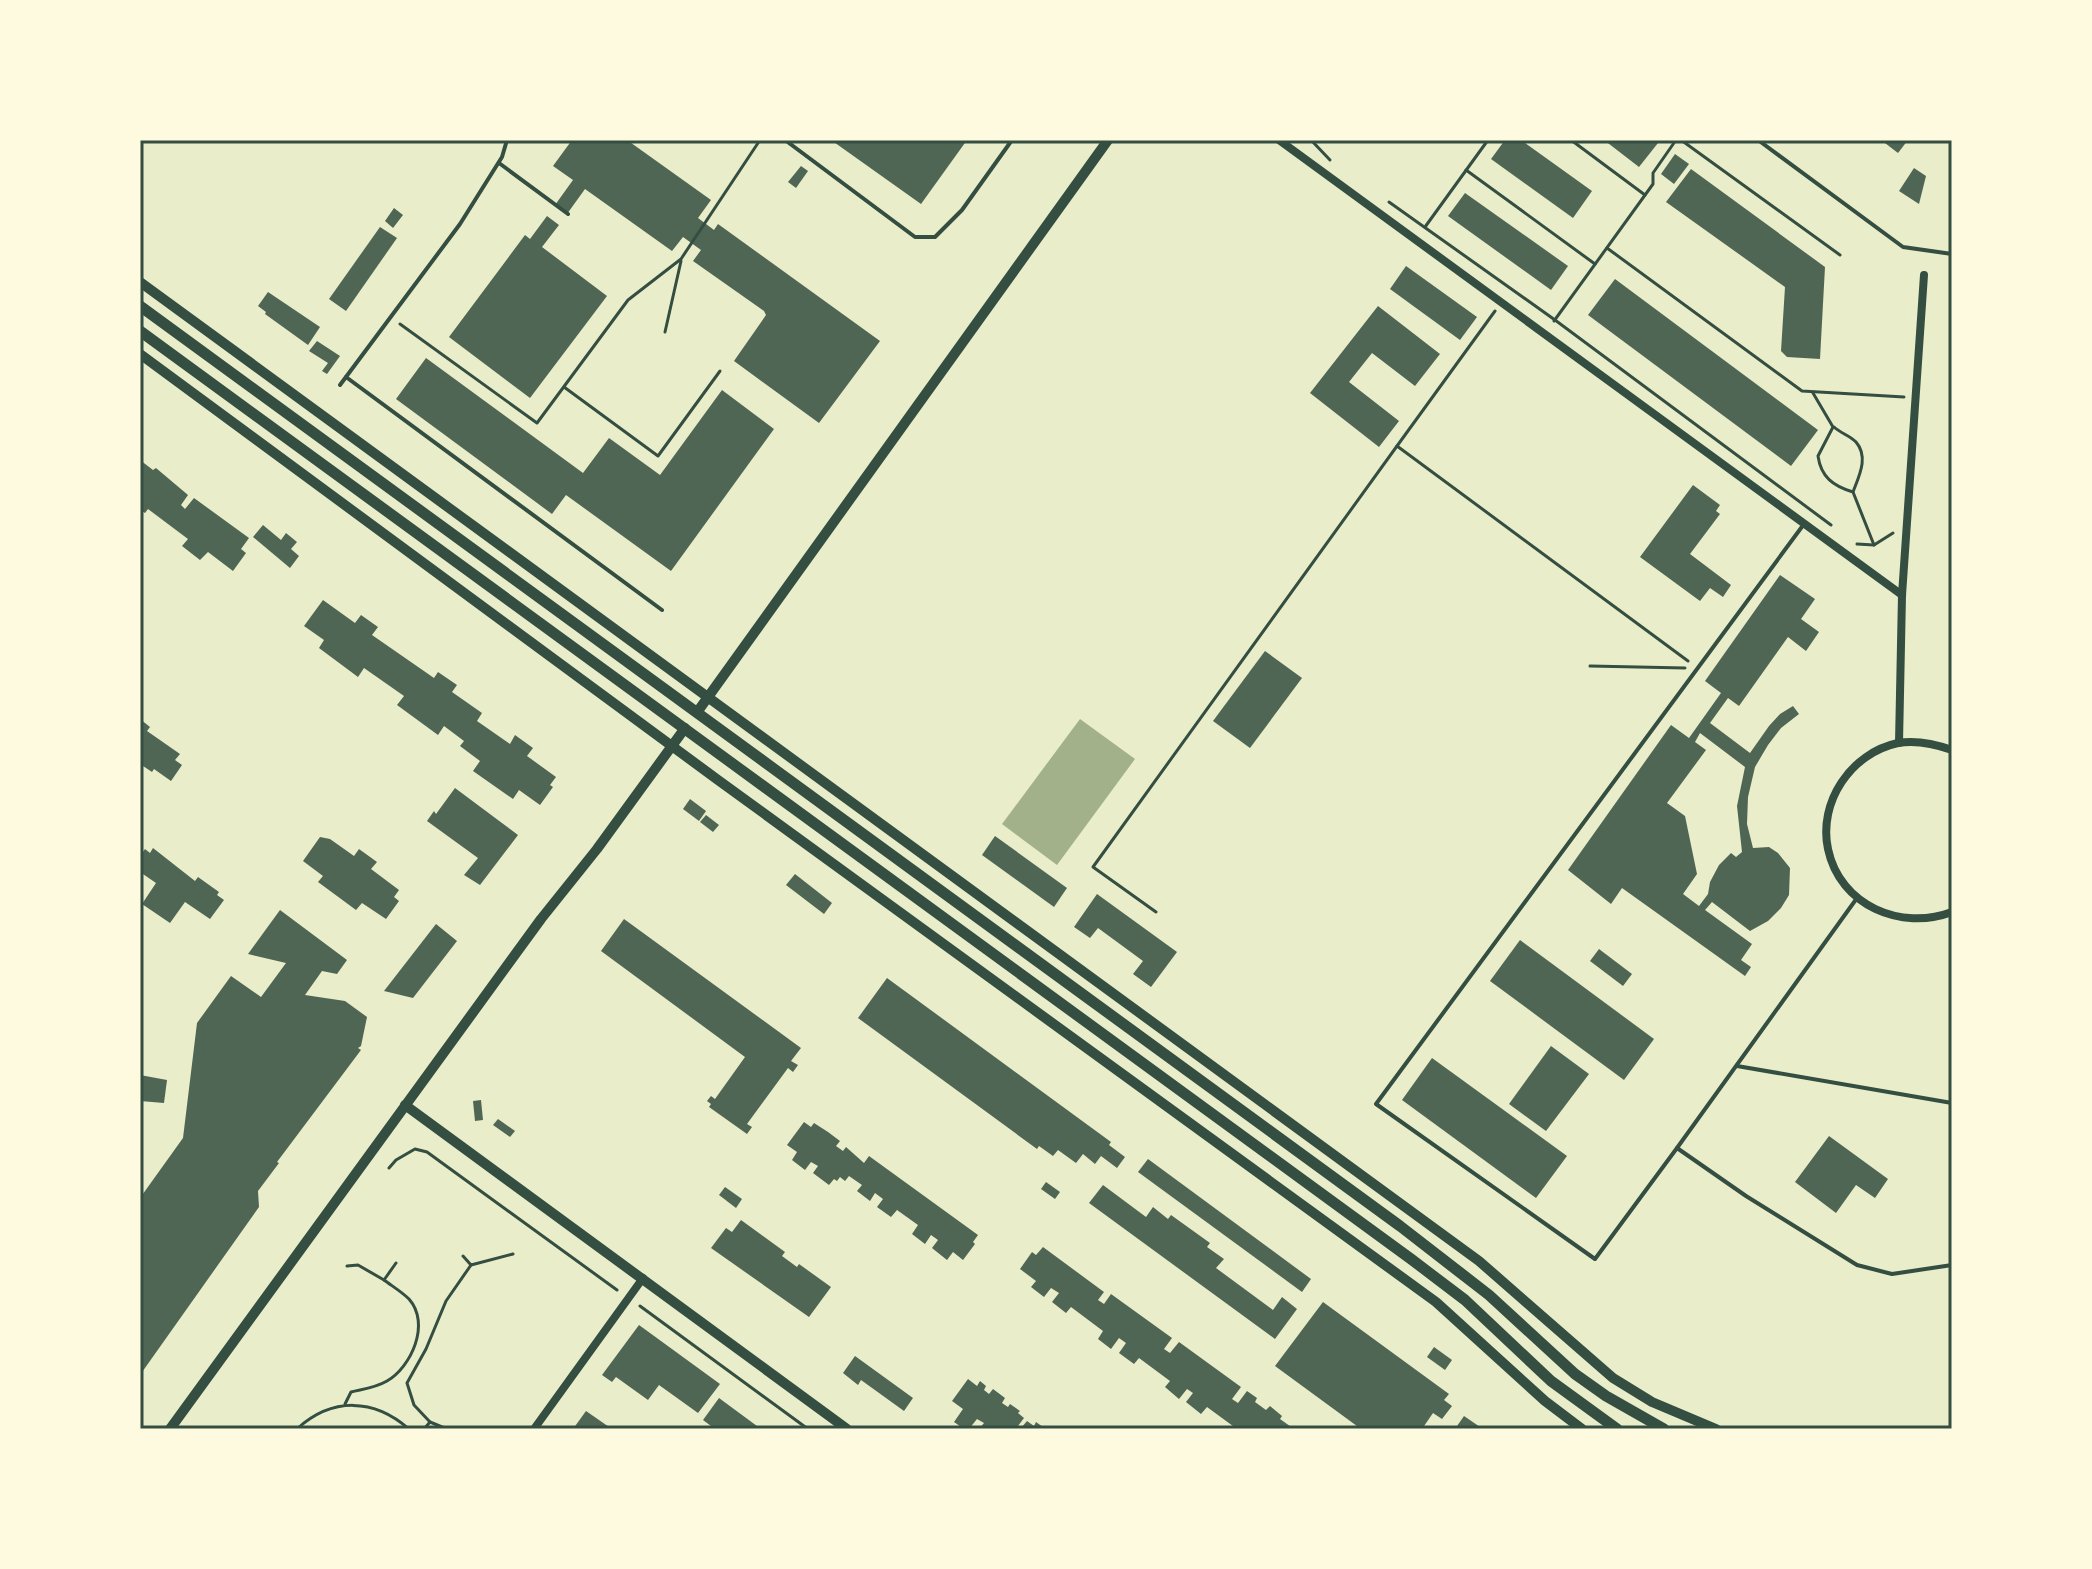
<svg xmlns="http://www.w3.org/2000/svg" width="2092" height="1569" font-family="'Public Sans',sans-serif">
	<style>
		.water { fill: #a3b18a }
		.building { fill: #4f6655; fill-rule: evenodd }
		.lines { fill: none; stroke-linecap: round; stroke-linejoin: round }
		.path { stroke: #344e41; stroke-width: 3 }
		.service { stroke: #344e41; stroke-width: 4 }
		.minor { stroke: #344e41; stroke-width: 8 }
		.tertiary { stroke: #344e41; stroke-width: 10 }
		.secondary { stroke: #344e41; stroke-width: 11 }
		.neatline { fill: none; stroke: #344e41; stroke-width: 3 }
	</style>
	<rect width="100%" height="100%" fill="#e9edc9"/>
	<polygon class="water" points="1080,719 1135,759 1057,865 1002,824"/>
	<g class="building">
		<polygon points="572,140 627,140 711,200 698,218 714,230 718,224 880,341 819,423 734,361 766,315 764,311 693,261 701,250 683,237 672,251 585,189 567,214 555,205 573,180 553,166"/>
		<polygon points="831,140 967,140 921,204"/>
		<polygon points="1505,140 1521,140 1592,191 1573,218 1491,159"/>
		<polygon points="1604,140 1654,140 1658,143 1639,167"/>
		<polygon points="1881,140 1908,140 1898,153"/>
		<polygon points="1675,154 1689,164 1674,184 1661,174"/>
		<polygon points="801,166 808,171 796,188 788,182"/>
		<polygon points="1914,168 1926,176 1919,204 1899,191"/>
		<polygon points="1691,169 1825,267 1820,359 1787,357 1781,351 1785,287 1666,202"/>
		<polygon points="1465,193 1568,266 1551,290 1448,216"/>
		<polygon points="394,208 403,215 393,228 385,221"/>
		<polygon points="547,216 559,225 542,247 607,296 530,398 449,337 525,235 530,239"/>
		<polygon points="380,227 397,238 346,311 329,299"/>
		<polygon points="1406,266 1477,317 1460,340 1390,289"/>
		<polygon points="1615,279 1818,430 1791,466 1588,315"/>
		<polygon points="268,292 320,327 308,345 265,314 266,312 258,306"/>
		<polygon points="1378,306 1440,354 1415,386 1372,353 1349,382 1399,421 1379,447 1310,393"/>
		<polygon points="317,341 340,356 327,374 322,371 328,363 309,351"/>
		<polygon points="426,358 583,473 609,438 660,475 722,390 774,429 671,571 566,495 552,514 396,399"/>
		<polygon points="140,460 153,470 156,468 188,495 181,505 185,509 194,498 249,538 241,549 246,553 233,571 208,552 200,560 182,546 188,539 148,509 145,513 140,510"/>
		<polygon points="1693,485 1720,505 1716,511 1720,514 1690,554 1731,585 1723,597 1710,588 1700,601 1640,557"/>
		<polygon points="263,525 281,540 286,533 297,542 291,549 299,556 290,568 253,537"/>
		<path d="M1780,575L1815,599L1801,619L1819,632L1806,651L1788,637L1739,706L1728,698L1710,723L1750,753L1769,726L1780,714L1793,706L1799,714L1781,728L1768,745L1755,767L1748,797L1747,824L1753,848L1769,847L1778,853L1790,868L1789,895L1781,908L1768,921L1750,931L1712,902L1705,910L1752,944L1741,960L1751,967L1745,976L1622,888L1611,904L1568,870L1671,725L1689,738L1721,693L1705,681ZM1700,733L1745,767L1737,806L1742,852L1736,857L1731,853L1719,865L1710,882L1708,894L1699,906L1683,894L1697,874L1685,816L1667,803L1706,750L1695,742Z"/>
		<polygon points="323,600 355,623 361,615 378,627 372,635 434,678 438,672 457,685 452,692 482,713 477,721 510,744 515,735 533,748 527,756 556,777 550,785 553,787 540,805 519,790 513,799 473,771 480,761 460,746 464,741 444,726 438,735 397,705 404,696 364,668 358,677 319,648 324,640 304,626"/>
		<polygon points="1265,651 1302,678 1250,748 1213,721"/>
		<polygon points="140,719 150,727 147,731 180,754 175,760 182,765 171,781 154,769 152,772 140,764"/>
		<polygon points="455,788 518,835 480,885 464,875 478,858 427,821 434,811 436,814"/>
		<polygon points="690,799 706,811 699,821 683,809"/>
		<polygon points="706,815 719,825 713,832 700,822"/>
		<polygon points="995,836 1067,888 1054,907 982,855"/>
		<polygon points="320,837 330,839 354,856 359,849 377,862 371,869 399,890 394,897 399,901 386,919 362,903 356,910 318,882 323,876 303,861"/>
		<polygon points="153,848 195,881 198,877 219,892 217,895 224,900 210,919 185,902 170,923 142,904 156,883 140,872 140,856 145,849 150,853"/>
		<polygon points="795,874 832,903 824,914 786,885"/>
		<polygon points="1097,894 1177,952 1151,987 1133,974 1143,961 1098,928 1090,938 1074,927"/>
		<polygon points="280,910 347,960 337,974 322,971 305,995 345,1001 367,1017 361,1046 358,1048 361,1050 277,1162 279,1163 258,1191 259,1207 140,1375 140,1198 183,1138 197,1023 231,976 261,997 286,963 248,954"/>
		<polygon points="624,919 801,1048 791,1061 798,1065 793,1072 788,1068 747,1124 752,1127 747,1134 709,1107 711,1104 707,1101 711,1096 715,1099 745,1057 601,951"/>
		<polygon points="436,924 457,941 413,998 384,991"/>
		<polygon points="1520,940 1654,1039 1624,1080 1490,981"/>
		<polygon points="1599,949 1632,974 1623,986 1590,961"/>
		<polygon points="887,978 1111,1142 1109,1145 1125,1157 1117,1168 1101,1156 1095,1164 1083,1154 1076,1163 1058,1150 1053,1156 1039,1146 1037,1149 858,1018"/>
		<polygon points="1551,1046 1589,1074 1546,1131 1509,1104"/>
		<polygon points="1432,1058 1567,1156 1536,1198 1402,1100"/>
		<polygon points="140,1075 167,1080 164,1103 140,1101"/>
		<polygon points="481,1100 483,1120 475,1121 473,1101"/>
		<polygon points="498,1119 515,1131 510,1137 493,1125"/>
		<polygon points="804,1122 811,1127 814,1123 828,1132 840,1141 836,1146 843,1151 846,1147 864,1163 869,1156 978,1235 973,1242 975,1244 963,1260 953,1252 947,1260 932,1248 938,1240 931,1235 925,1244 912,1234 918,1225 897,1210 891,1217 877,1207 883,1199 875,1193 870,1201 857,1191 862,1185 849,1176 845,1181 840,1177 837,1181 834,1179 829,1185 813,1173 818,1166 811,1162 805,1170 792,1160 797,1152 787,1145"/>
		<polygon points="1829,1136 1888,1179 1875,1198 1856,1185 1836,1213 1795,1182"/>
		<polygon points="1148,1159 1311,1279 1302,1292 1138,1172"/>
		<polygon points="1046,1182 1060,1192 1055,1199 1041,1189"/>
		<polygon points="1103,1185 1146,1217 1153,1207 1168,1219 1171,1215 1210,1243 1207,1247 1224,1259 1216,1268 1273,1310 1282,1297 1297,1309 1275,1339 1089,1203"/>
		<polygon points="725,1187 742,1199 736,1208 719,1195"/>
		<polygon points="741,1220 785,1252 782,1256 797,1267 799,1264 831,1287 809,1317 711,1248 726,1228 732,1232"/>
		<polygon points="1043,1247 1104,1292 1098,1300 1104,1304 1111,1294 1172,1338 1164,1349 1170,1353 1179,1342 1241,1387 1232,1399 1238,1403 1247,1391 1257,1398 1255,1402 1266,1410 1270,1406 1282,1416 1280,1419 1294,1429 1237,1429 1207,1407 1201,1414 1186,1402 1193,1393 1187,1389 1179,1399 1165,1387 1170,1381 1139,1358 1134,1364 1119,1353 1126,1343 1119,1338 1111,1349 1098,1339 1103,1331 1071,1307 1066,1313 1052,1302 1059,1293 1051,1288 1044,1297 1031,1287 1036,1281 1020,1269 1032,1252 1036,1255"/>
		<polygon points="1323,1302 1449,1394 1444,1400 1452,1406 1442,1419 1433,1413 1422,1429 1361,1429 1275,1366"/>
		<polygon points="639,1325 720,1384 698,1413 659,1385 648,1400 616,1377 612,1382 602,1375"/>
		<polygon points="1434,1347 1452,1360 1445,1370 1427,1357"/>
		<polygon points="855,1356 913,1398 904,1411 861,1380 858,1385 843,1373"/>
		<polygon points="968,1379 977,1386 980,1381 986,1386 984,1390 989,1394 993,1389 1005,1398 1002,1403 1008,1407 1010,1404 1020,1411 1018,1413 1024,1418 1018,1426 1021,1428 1027,1421 1034,1426 1036,1422 1043,1427 1041,1429 979,1429 984,1423 977,1419 969,1429 964,1429 954,1422 963,1409 952,1401"/>
		<polygon points="719,1398 761,1429 715,1429 703,1420"/>
		<polygon points="586,1411 612,1429 573,1429"/>
		<polygon points="1464,1416 1483,1429 1455,1429"/>
	</g>
	<g class="lines">
		<g class="path">
			<polyline points="1311,140 1330,160"/>
			<polyline points="1571,140 1645,195"/>
			<polyline points="1681,140 1840,255"/>
			<polyline points="1466,170 1595,264"/>
			<polyline points="1389,202 1555,320 1831,525"/>
			<polyline points="1425,227 1488,140"/>
			<polyline points="1607,248 1802,391 1904,397"/>
			<polyline points="1495,311 1397,446 1688,661"/>
			<polyline points="1554,321 1653,184 1653,173 1676,140"/>
			<polyline points="400,324 537,423 628,300 681,259 760,140"/>
			<polyline points="665,332 681,261"/>
			<polyline points="564,387 658,456 720,371"/>
			<path d="M1813,393L1833,427L1818,456C1821,477 1833,486 1853,492L1874,545"/>
			<path d="M1834,427C1840,433 1851,436 1856,442C1869,457 1859,476 1853,492"/>
			<polyline points="1857,544 1874,545 1893,533"/>
			<polyline points="1590,666 1685,668"/>
			<polyline points="1156,912 1093,867 1397,446"/>
			<polyline points="389,1168 396,1160 415,1149 427,1152 617,1290"/>
			<polyline points="463,1256 471,1265 513,1254"/>
			<polyline points="347,1266 358,1265 384,1280 396,1263"/>
			<polyline points="640,1306 808,1429"/>
			<path d="M345,1404L351,1392C363,1389 375,1388 387,1381C411,1367 431,1324 409,1299C402,1292 392,1286 384,1280"/>
			<polyline points="430,1422 447,1429"/>
			<path d="M297,1429C332,1397 374,1398 409,1429"/>
			<polyline points="424,1429 430,1422 414,1405 407,1383 426,1349 446,1301 471,1265"/>
		</g>
		<g class="service">
			<polyline points="785,140 915,237 935,237 962,210 1012,140"/>
			<polyline points="1758,140 1903,247 1952,254"/>
			<polyline points="499,163 568,214"/>
			<polyline points="346,377 662,610"/>
			<polyline points="340,385 460,224 502,157 507,140"/>
			<polyline points="1857,898 1677,1148 1746,1196 1857,1265 1892,1274 1952,1265"/>
			<polyline points="1737,1066 1952,1103"/>
			<polyline points="1677,1148 1595,1259 1376,1104 1804,524"/>
		</g>
		<g class="minor">
			<polyline points="1279,140 1902,595"/>
			<polyline points="1899,743 1902,595 1924,275"/>
			<path d="M1952,750C1935,744 1916,740 1898,743C1851,753 1818,802 1828,849C1840,906 1901,931 1952,912"/>
			<polyline points="534,1429 643,1278"/>
		</g>
		<g class="tertiary">
			<polyline points="140,282 1479,1261 1613,1378 1652,1402 1716,1429"/>
			<polyline points="140,354 718,780 1436,1302 1545,1401 1582,1429"/>
			<polyline points="698,711 1108,140"/>
			<polyline points="405,1105 847,1429"/>
			<polyline points="170,1429 541,919 597,849 685,728"/>
		</g>
		<g class="secondary">
			<polyline points="140,306 1400,1226 1489,1295 1575,1374 1606,1396 1664,1429"/>
			<polyline points="140,331 1411,1259 1465,1300 1551,1381 1617,1429"/>
		</g>
	</g>
	<rect width="2092" height="1569" fill="none" stroke="#fefae0" stroke-width="284"/>
	<rect x="142" y="142" width="1808" height="1285" class="neatline"/>
</svg>
